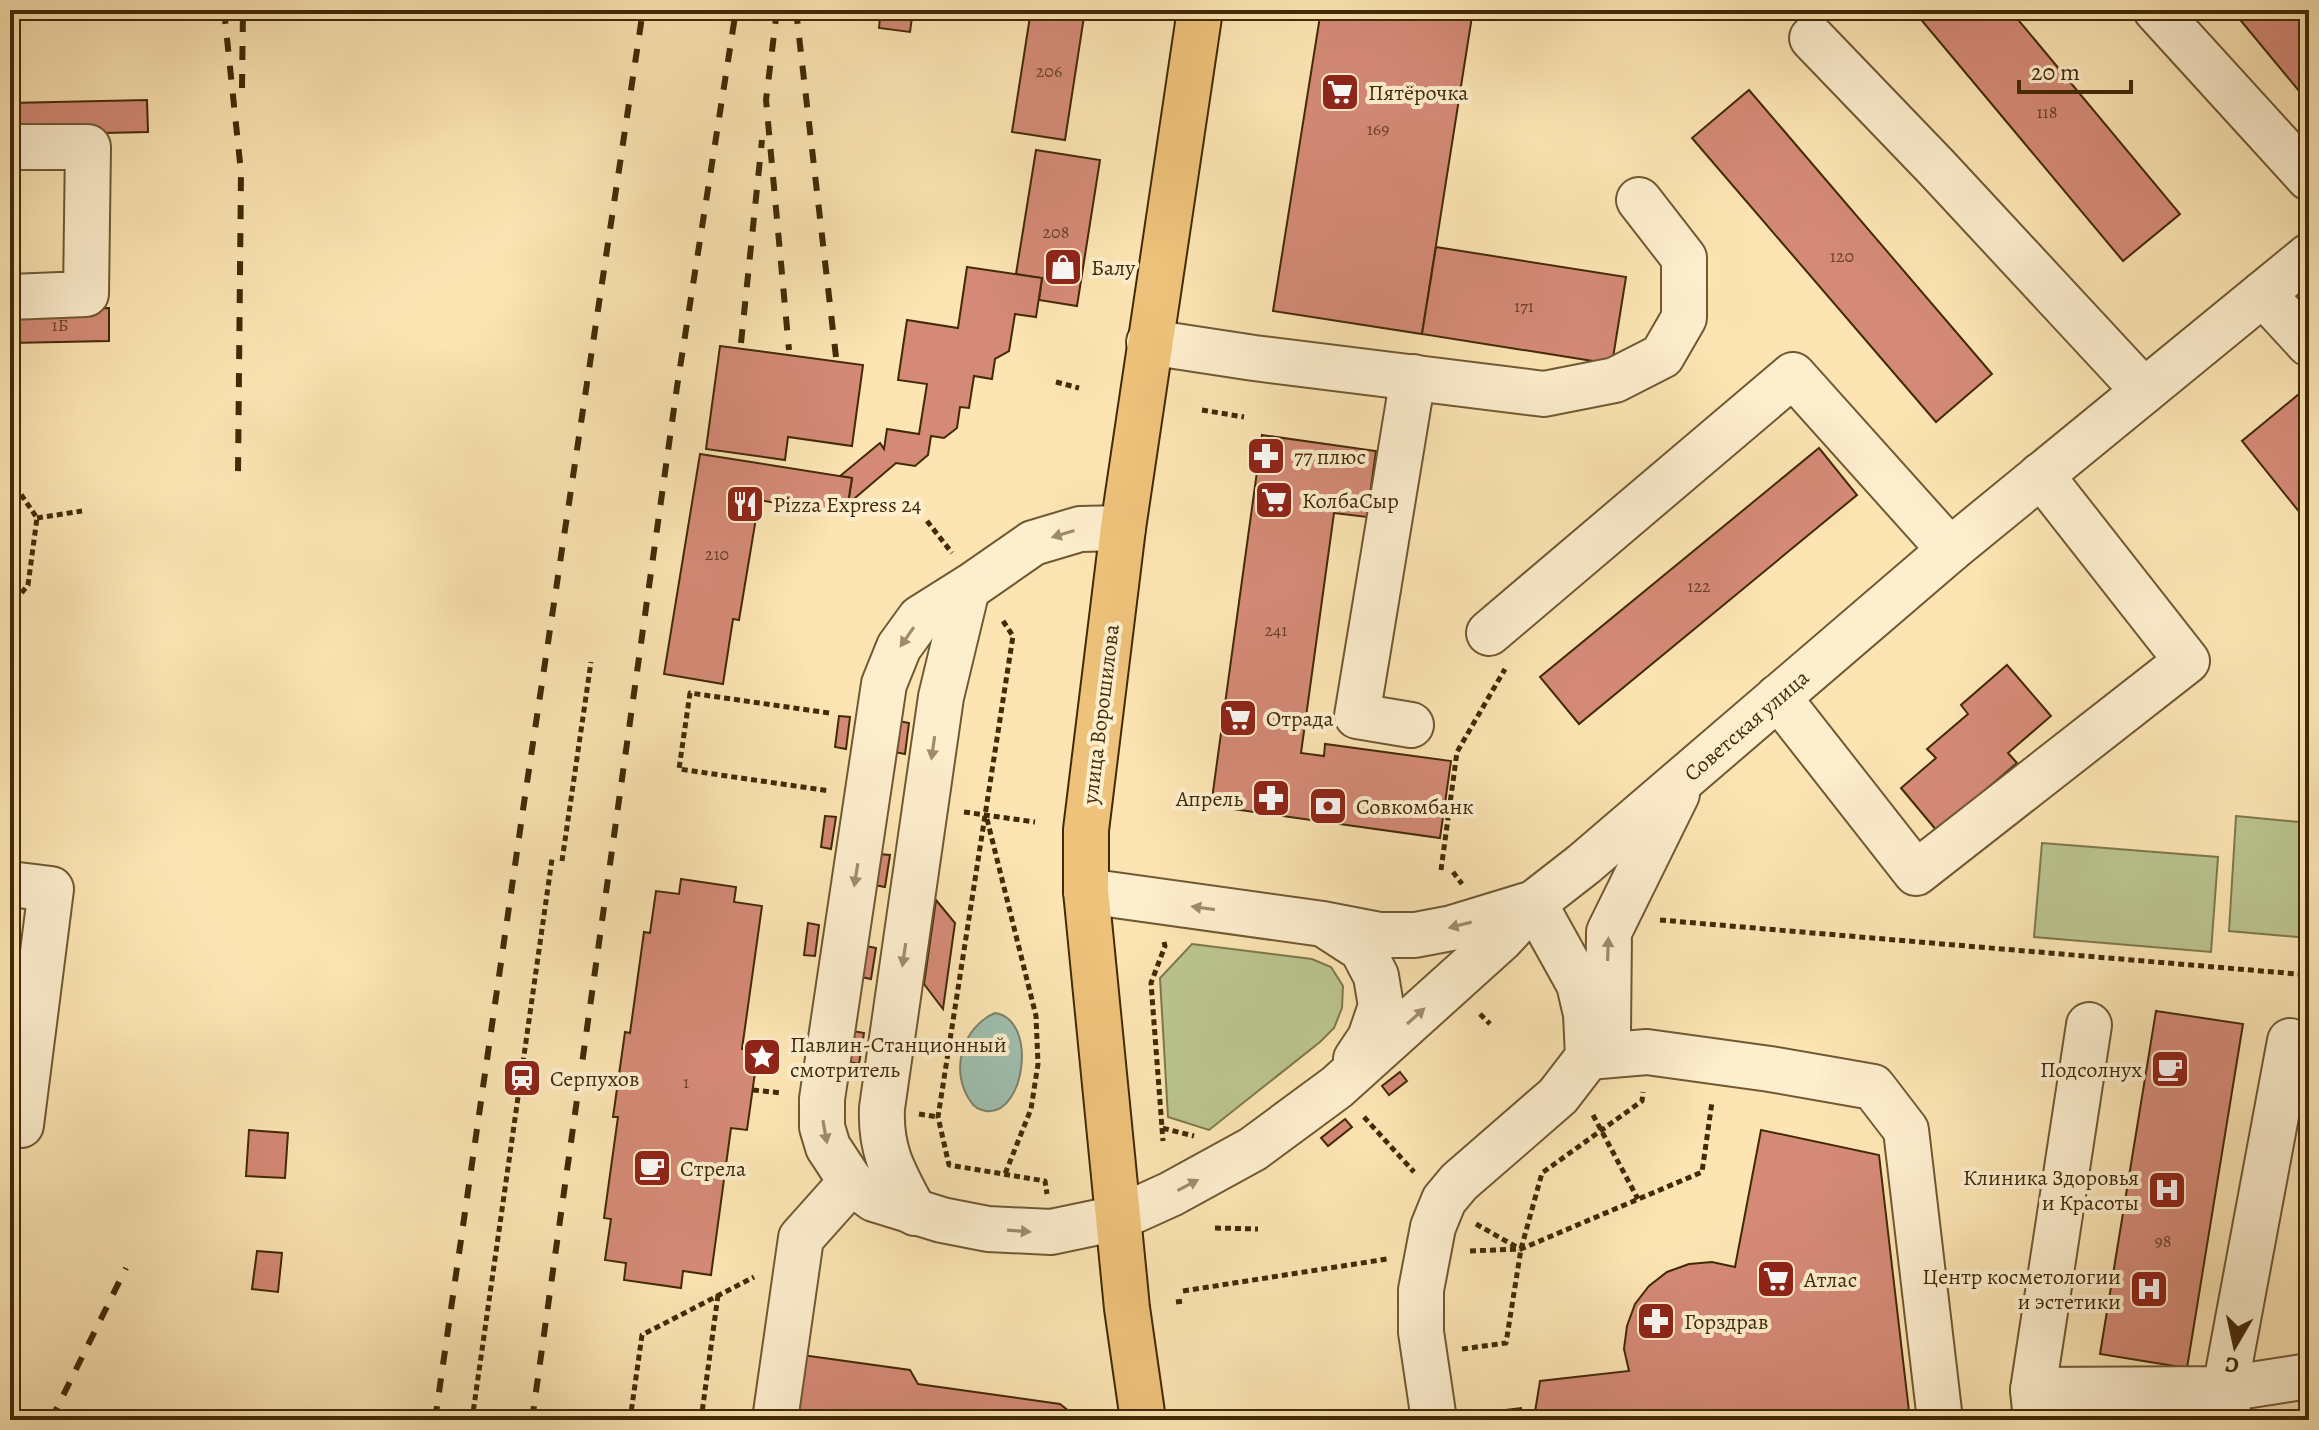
<svg xmlns="http://www.w3.org/2000/svg" width="2319" height="1430" font-family="Alegreya,serif">
	<style>
		.green { fill: #bbc58f; stroke: #7e784b; stroke-width: 2 }
		.water { fill: #9fbfaf; stroke: #7a836c; stroke-width: 2 }
		.building { fill: #d58a77; stroke: #422a07; stroke-width: 2 }
		.lines { fill: none; stroke-linecap: round; stroke-linejoin: round }
		.minor-casing { stroke: #705932; stroke-width: 48 }
		.major-casing { stroke: #422a07; stroke-width: 48 }
		.path { stroke: #422a07; stroke-width: 5; stroke-dasharray: 6 4; stroke-linecap: butt }
		.minor { stroke: #fdeece; stroke-width: 44 }
		.major { stroke: #eec27a; stroke-width: 44 }
		.rail { stroke: #422a07; stroke-width: 6; stroke-dasharray: 14 14; stroke-linecap: butt }
		.oneway { fill: #a08c6a }
		.labels { text-anchor: middle; stroke-width: 8; stroke-linejoin: round; paint-order: stroke }
		.number-label { font-size: 18px; fill: #674223 }
		.poi-label { font-size: 22px; fill: #422a07; stroke: #fdeece; text-anchor: start }
		.street-label { font-size: 22px; fill: #422a07; stroke: #fdeece }
	</style>
	<rect width="100%" height="100%" fill="#fce5b3"/>
	<filter id="stains"><feTurbulence type="fractalNoise" baseFrequency=".0025" numOctaves="4"/><feColorMatrix values="0 0 0 0 .2 0 0 0 0 .09 0 0 0 0 .02 0 0 0 .5 -.17"/></filter>
	<radialGradient id="worn" r=".72"><stop offset=".6" stop-color="#630" stop-opacity="0"/><stop offset="1" stop-color="#630" stop-opacity=".3"/></radialGradient>
	<g class="green">
		<polygon points="2236,816 2309,823 2309,938 2229,931"/>
		<polygon points="2042,843 2218,857 2211,952 2034,937"/>
		<polygon points="1192,944 1312,959 1331,967 1343,986 1342,1008 1334,1028 1320,1042 1209,1130 1168,1117 1160,978"/>
	</g>
	<path class="water" d="M995,1013C1039,1020 1024,1117 986,1111C980,1110 974,1107 971,1102C949,1072 962,1027 995,1013Z"/>
	<g class="building">
		<polygon points="830,10 913,10 910,32 879,28 880,18 830,12"/>
		<polygon points="1031,10 1085,10 1065,140 1012,132"/>
		<polygon points="1321,10 1473,10 1422,334 1273,311"/>
		<polygon points="1913,10 2010,10 2180,214 2123,261"/>
		<polygon points="2232,10 2309,10 2309,103"/>
		<polygon points="1749,90 1992,374 1936,422 1692,138"/>
		<polygon points="147,100 148,132 10,135 10,103"/>
		<polygon points="1036,150 1100,160 1077,306 1039,300 1042,278 1016,274"/>
		<polygon points="1436,247 1626,277 1612,364 1422,334"/>
		<polygon points="967,267 1042,278 1036,317 1015,314 1009,351 995,359 992,379 974,376 969,408 960,407 957,428 944,438 931,436 928,455 915,466 896,463 848,504 852,478 840,476 880,443 884,449 887,429 919,434 927,384 898,380 907,320 958,328"/>
		<polygon points="109,308 109,341 10,343 11,309"/>
		<polygon points="720,346 863,365 852,446 788,437 785,460 706,449"/>
		<polygon points="2305,389 2309,394 2309,524 2242,441"/>
		<polygon points="1262,435 1376,451 1367,517 1334,513 1301,753 1324,756 1325,744 1451,761 1440,838 1211,806"/>
		<polygon points="1819,448 1857,495 1579,724 1540,677"/>
		<polygon points="700,454 852,478 846,515 759,500 739,620 733,619 723,684 664,674"/>
		<polygon points="2007,665 2051,716 2008,753 2017,763 1937,831 1901,788 1936,758 1927,749 1968,714 1961,705"/>
		<polygon points="839,716 850,717 846,749 835,747"/>
		<polygon points="899,721 909,723 905,754 894,752"/>
		<polygon points="825,816 836,817 831,849 821,847"/>
		<polygon points="879,854 890,855 885,887 874,885"/>
		<polygon points="681,879 736,887 734,902 762,906 742,1049 758,1051 747,1130 731,1128 711,1275 683,1271 681,1288 624,1280 626,1263 605,1260 611,1219 604,1218 618,1117 613,1117 625,1032 630,1033 644,932 650,933 656,891 679,894"/>
		<polygon points="936,900 955,923 943,1009 924,984"/>
		<polygon points="808,923 819,925 815,956 804,955"/>
		<polygon points="866,946 876,948 871,979 861,977"/>
		<polygon points="2156,1011 2243,1024 2187,1368 2100,1354"/>
		<polygon points="853,1031 864,1033 859,1064 849,1062"/>
		<polygon points="1400,1072 1407,1081 1389,1095 1382,1086"/>
		<polygon points="1345,1119 1352,1127 1328,1146 1321,1138"/>
		<polygon points="249,1130 288,1133 285,1178 246,1176"/>
		<polygon points="1761,1130 1879,1155 1910,1420 1497,1420 1496,1411 1521,1408 1522,1414 1535,1412 1540,1381 1629,1371 1624,1349 1627,1326 1635,1304 1649,1286 1667,1272 1689,1264 1712,1262 1735,1267"/>
		<polygon points="257,1251 282,1253 278,1292 252,1289"/>
		<polygon points="802,1355 910,1370 918,1384 1060,1404 1075,1416 1077,1420 793,1420"/>
	</g>
	<g class="lines">
		<g class="minor-casing">
			<g id="minor">
				<polyline points="2156,10 2309,178"/>
				<polyline points="1812,38 1937,168 2144,391"/>
				<polyline points="10,147 88,147 86,294 10,297"/>
				<polyline points="2263,294 2309,344"/>
				<polyline points="1149,342 1254,358 1544,394 1615,380 1662,356 1684,318 1684,258 1639,200"/>
				<polyline points="1123,528 1080,529 1033,543 974,584 920,618 899,647 884,684 822,1099 822,1127 828,1147 851,1182 874,1199 942,1220 988,1229 1051,1232 1118,1218 1171,1194 1253,1149 1337,1087 1501,939 1534,903"/>
				<polyline points="1489,633 1793,375 1950,550"/>
				<polyline points="1778,697 1916,873 2187,661 2041,475"/>
				<polyline points="1411,725 1357,716 1413,377"/>
				<polyline points="10,884 51,889 21,1125"/>
				<polyline points="1086,891 1323,924 1380,935 1415,935 1452,928 1534,903 1584,864 1950,550 2309,256"/>
				<polyline points="1328,927 1362,949 1376,976 1381,1006 1370,1038 1356,1059"/>
				<polyline points="1608,1033 1609,932 1677,794"/>
				<polyline points="1588,1057 1647,1052 1770,1069 1873,1087 1906,1130 1940,1420"/>
				<path d="M915,1213C895,1175 880,1153 882,1108L941,697L967,589"/>
				<polyline points="2033,1390 2225,1389 2309,1376"/>
				<polyline points="775,1420 801,1238 851,1182"/>
				<polyline points="1434,1420 1421,1332 1421,1290 1433,1227 1444,1200 1459,1182 1558,1096 1588,1057 1586,1014 1579,984 1534,903"/>
				<polyline points="2036,1420 2033,1390 2089,1025"/>
				<polyline points="2229,1420 2225,1389 2290,1041"/>
			</g>
		</g>
		<g class="major-casing">
			<polyline id="major" points="1143,1420 1127,1308 1086,891 1086,830 1123,528 1200,10"/>
		</g>
		<g class="path">
			<polyline points="1056,382 1079,388"/>
			<polyline points="1202,410 1244,417"/>
			<polyline points="10,478 37,518 28,585 10,607"/>
			<polyline points="37,518 82,511"/>
			<polyline points="927,521 952,553"/>
			<polyline points="1003,621 1013,636 938,1117 949,1165 1045,1181 1047,1194"/>
			<polyline points="829,713 690,693 679,769 830,791"/>
			<polyline points="964,812 1035,822"/>
			<polyline points="987,819 1036,1016 1038,1064 1031,1109 1005,1174"/>
			<polyline points="562,861 591,662"/>
			<polyline points="1441,870 1457,752 1505,669"/>
			<polyline points="1453,872 1462,884"/>
			<polyline points="1660,920 2309,975"/>
			<polyline points="1164,942 1165,946 1151,983 1162,1128 1194,1136"/>
			<polyline points="1480,1014 1490,1024"/>
			<polyline points="753,1090 782,1093"/>
			<polyline points="919,1114 938,1117"/>
			<polyline points="1593,1115 1638,1199"/>
			<polyline points="1364,1117 1414,1172"/>
			<polyline points="1162,1128 1163,1141"/>
			<polyline points="1476,1224 1520,1249"/>
			<polyline points="1215,1228 1258,1229"/>
			<polyline points="1470,1251 1521,1249 1702,1172 1712,1102"/>
			<polyline points="1183,1291 1387,1259"/>
			<polyline points="1176,1302 1184,1301"/>
			<polyline points="1462,1349 1506,1343 1521,1249 1542,1173 1642,1101 1643,1092"/>
			<polyline points="472,1420 552,859"/>
			<polyline points="630,1420 642,1335 754,1277"/>
			<polyline points="701,1420 718,1295"/>
		</g>
		<use href="#minor" class="minor"/>
		<use href="#major" class="major"/>
		<g class="rail">
			<polyline points="224,10 241,172 238,472"/>
			<polyline points="777,10 766,100 789,350"/>
			<polyline points="796,10 836,357"/>
			<polyline points="242,88 243,10"/>
			<polyline points="741,343 762,140"/>
			<polyline points="51,1420 126,1268"/>
			<polyline points="435,1420 525,796 643,10"/>
			<polyline points="532,1420 677,387 736,10"/>
		</g>
	</g>
	<defs><path id="oneway-solid" d="M-6-.8H1V-3.2L6.5 0L1 3.2V.8H-6Z" transform="scale(2)"/></defs>
	<g class="oneway">
		<use href="#oneway-solid" transform="translate(1063 534) rotate(163)"/>
		<use href="#oneway-solid" transform="translate(907 637) rotate(125)"/>
		<use href="#oneway-solid" transform="translate(933 748) rotate(98)"/>
		<use href="#oneway-solid" transform="translate(856 875) rotate(99)"/>
		<use href="#oneway-solid" transform="translate(1203 908) rotate(-172)"/>
		<use href="#oneway-solid" transform="translate(1460 925) rotate(166)"/>
		<use href="#oneway-solid" transform="translate(1608 949) rotate(-88)"/>
		<use href="#oneway-solid" transform="translate(904 955) rotate(98)"/>
		<use href="#oneway-solid" transform="translate(1416 1016) rotate(-42)"/>
		<use href="#oneway-solid" transform="translate(825 1132) rotate(80)"/>
		<use href="#oneway-solid" transform="translate(1188 1185) rotate(-28)"/>
		<use href="#oneway-solid" transform="translate(1019 1231) rotate(4)"/>
	</g>
	<defs>
		<g id="supermarket-square" transform="scale(2)"><rect x="-9" y="-9" width="18" height="18" rx="4" fill="#8f2418" stroke="#fdeece"/><path d="M-6-5.5h2.5l.6 2H6L4.5 2H-2.5L-4.4-4H-6ZM-1.5 3.2a1.3 1.3 0 1 0 .1 0ZM3 3.2a1.3 1.3 0 1 0 .1 0Z" fill="#fff"/></g>
		<g id="shop-square" transform="scale(2)"><rect x="-9" y="-9" width="18" height="18" rx="4" fill="#8f2418" stroke="#fdeece"/><path d="M-5-2.5h2.3a2.7 3.5 0 0 1 5.4 0H5L5.5 6h-11ZM-1.5-2.5h3a1.5 2.3 0 0 0-3 0Z" fill="#fff"/></g>
		<g id="pharmacy-square" transform="scale(2)"><rect x="-9" y="-9" width="18" height="18" rx="4" fill="#8f2418" stroke="#fdeece"/><path d="M-2-6h4v4h4v4h-4v4h-4v-4h-4v-4h4Z" fill="#fff"/></g>
		<g id="restaurant-square" transform="scale(2)"><rect x="-9" y="-9" width="18" height="18" rx="4" fill="#8f2418" stroke="#fdeece"/><path d="M-5-6h1v4h1v-4h1v4h1v-4h1v5L-1.5 .5V6h-2V.5L-5-1ZM5-6V6H3V1.5H1.5Q1.5-4 5-6Z" fill="#fff"/></g>
		<g id="bank-square" transform="scale(2)"><rect x="-9" y="-9" width="18" height="18" rx="4" fill="#8f2418" stroke="#fdeece"/><path d="M-6-4H6V4H-6ZM0-2.3a2.3 2.3 0 1 0 0 4.6a2.3 2.3 0 1 0 0-4.6Z" fill="#fff"/></g>
		<g id="sight-square" transform="scale(2)"><rect x="-9" y="-9" width="18" height="18" rx="4" fill="#8f2418" stroke="#fdeece"/><path d="M0-6L1.8-2.2L6-1.7L2.9 1.2L3.7 5.4L0 3.3L-3.7 5.4L-2.9 1.2L-6-1.7L-1.8-2.2Z" fill="#fff"/></g>
		<g id="cafe-square" transform="scale(2)"><rect x="-9" y="-9" width="18" height="18" rx="4" fill="#8f2418" stroke="#fdeece"/><path d="M-5.5-4.5H6V0H3Q3 3.5 0 3.5H-2.5Q-5.5 3.5-5.5 0ZM3-3.2v2h1.7v-2ZM-6 4.5H4V6H-6Z" fill="#fff"/></g>
		<g id="station-square" transform="scale(2)"><rect x="-9" y="-9" width="18" height="18" rx="4" fill="#8f2418" stroke="#fdeece"/><path d="M-3-6H3Q5-6 5-4V2Q5 4 3 4L4.5 6H3L1.5 4h-3L-3 6H-4.5L-3 4Q-5 4-5 2V-4Q-5-6-3-6ZM-3.5-4v3h7v-3ZM-3.5 1v1.5H-2V1ZM2 1v1.5H3.5V1Z" fill="#fff"/></g>
		<g id="hospital-square" transform="scale(2)"><rect x="-9" y="-9" width="18" height="18" rx="4" fill="#8f2418" stroke="#fdeece"/><path d="M-5-5h3v3.5h4V-5h3V5h-3V1.5h-4V5h-3Z" fill="#fff"/></g>
	</defs>
	<g fill-rule="evenodd">
		<use href="#supermarket-square" x="1340" y="92"/>
		<use href="#shop-square" x="1063" y="267"/>
		<use href="#pharmacy-square" x="1266" y="456"/>
		<use href="#supermarket-square" x="1274" y="500"/>
		<use href="#restaurant-square" x="745" y="504"/>
		<use href="#supermarket-square" x="1238" y="718"/>
		<use href="#pharmacy-square" x="1271" y="798"/>
		<use href="#bank-square" x="1328" y="806"/>
		<use href="#sight-square" x="762" y="1057"/>
		<use href="#cafe-square" x="2170" y="1069"/>
		<use href="#station-square" x="522" y="1078"/>
		<use href="#cafe-square" x="652" y="1168"/>
		<use href="#hospital-square" x="2167" y="1190"/>
		<use href="#supermarket-square" x="1776" y="1279"/>
		<use href="#hospital-square" x="2149" y="1289"/>
		<use href="#pharmacy-square" x="1656" y="1321"/>
	</g>
	<g class="labels">
		<g class="number-label">
			<text x="1049" y="77">206</text>
			<text x="2047" y="118">118</text>
			<text x="1378" y="135">169</text>
			<text x="1056" y="238">208</text>
			<text x="1842" y="262">120</text>
			<text x="1524" y="312">171</text>
			<text x="60" y="331">1Б</text>
			<text x="717" y="560">210</text>
			<text x="1699" y="592">122</text>
			<text x="1276" y="636">241</text>
			<text x="686" y="1088">1</text>
			<text x="2163" y="1247">98</text>
		</g>
		<g class="poi-label">
			<text x="1368" y="100">Пятёрочка</text>
			<text x="1091" y="275">Балу</text>
			<text x="1294" y="464">77 плюс</text>
			<text x="1302" y="508">КолбаСыр</text>
			<text x="773" y="512">Pizza Express 24</text>
			<text x="1266" y="726">Отрада</text>
			<text x="1243" y="806" text-anchor="end">Апрель</text>
			<text x="1356" y="814">Совкомбанк</text>
			<text x="790" y="1052">Павлин-Станционный<tspan x="790" dy="25">смотритель</tspan></text>
			<text x="2142" y="1077" text-anchor="end">Подсолнух</text>
			<text x="550" y="1086">Серпухов</text>
			<text x="680" y="1176">Стрела</text>
			<text x="2139" y="1185" text-anchor="end">Клиника Здоровья<tspan x="2139" dy="25">и Красоты</tspan></text>
			<text x="2121" y="1284" text-anchor="end">Центр косметологии<tspan x="2121" dy="25">и эстетики</tspan></text>
			<text x="1804" y="1287">Атлас</text>
			<text x="1684" y="1329">Горздрав</text>
		</g>
		<g class="street-label">
			<text transform="translate(1100 714) rotate(-83)" y="8">улица Ворошилова</text>
			<text transform="translate(1746 725) rotate(-41)" y="8">Советская улица</text>
		</g>
	</g>
	<rect width="2319" height="1430" fill="none" stroke="#fce5b3" stroke-width="40"/>
	<rect x="12" y="12" width="2295" height="1406" fill="none" stroke="#422a07" stroke-width="4"/>
	<rect x="20" y="20" width="2279" height="1390" fill="none" stroke="#422a07" stroke-width="2"/>
	<g transform="translate(2235 1346) rotate(189)" stroke="#fdeece" stroke-width="6" paint-order="stroke">
	<path d="M0-6L14 30L0 20L-14 30Z" fill="#422a07"/>
	<text y="-12" font-size="22" font-weight="bold" text-anchor="middle" fill="#422a07">С</text>
	</g>
	<path d="M2019 80v12h112v-12" fill="none" stroke="#422a07" stroke-width="4"/>
	<text x="2031" y="80" font-size="24" fill="#422a07" stroke="#fdeece" stroke-width="6" paint-order="stroke">20 m</text>
	<rect width="100%" height="100%" filter="url(#stains)"/>
	<rect width="100%" height="100%" fill="url(#worn)"/>
</svg>
